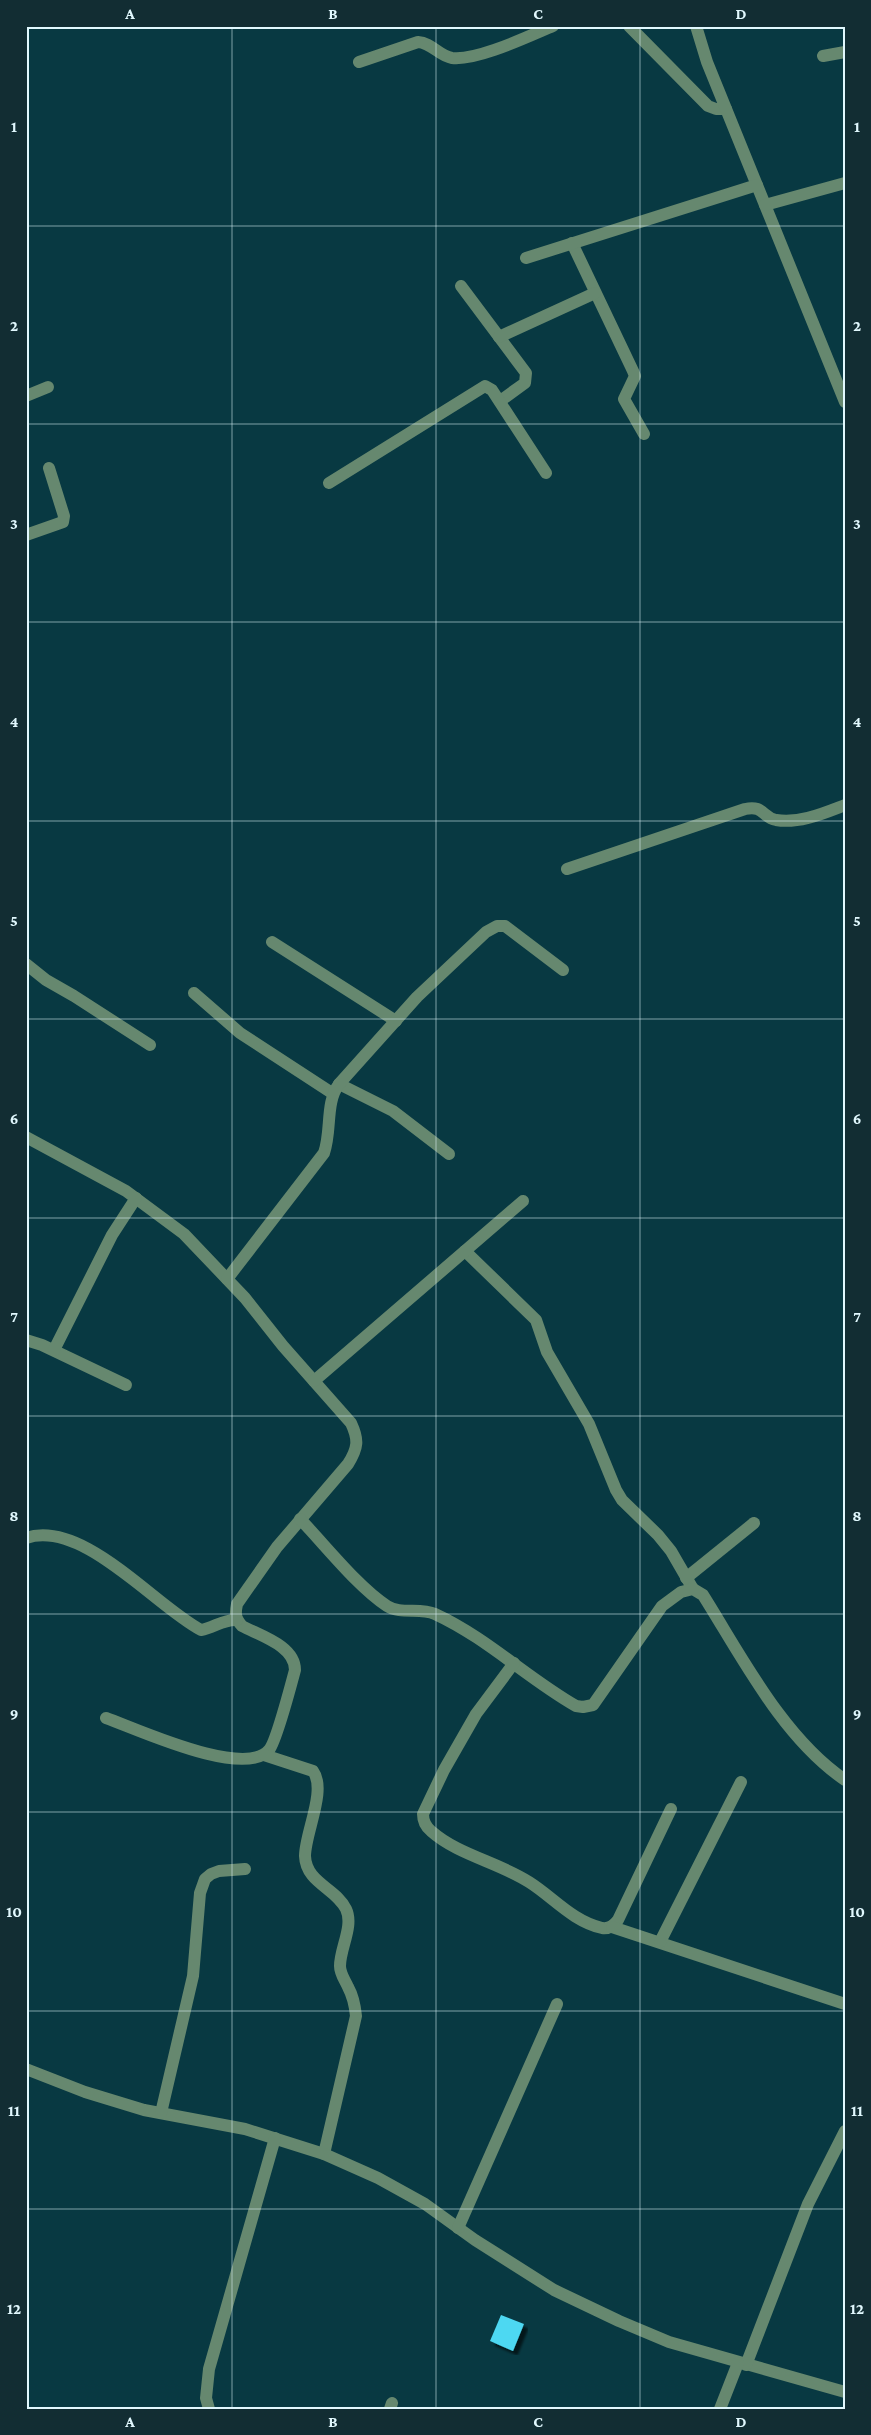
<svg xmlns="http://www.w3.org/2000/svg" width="871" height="2435" font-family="'Crimson Pro',serif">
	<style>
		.building { fill: #4dd8f2; filter: url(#shadow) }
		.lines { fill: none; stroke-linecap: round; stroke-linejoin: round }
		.minor { stroke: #66886f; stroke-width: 12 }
		.grid { fill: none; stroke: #e1f8fe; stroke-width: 1; stroke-opacity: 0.55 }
		.neatline { fill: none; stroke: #e1f8fe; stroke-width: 2 }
		.grid-label { font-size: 16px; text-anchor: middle; font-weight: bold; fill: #e1f8fe }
	</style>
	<defs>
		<filter id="shadow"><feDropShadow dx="4.5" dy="4.5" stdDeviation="1" flood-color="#0009"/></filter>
	</defs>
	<rect width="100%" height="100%" fill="#083942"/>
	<polygon class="building" points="501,2315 524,2324 513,2351 490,2341"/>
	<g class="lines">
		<g class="minor">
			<polyline points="629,26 708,106 716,109 726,109"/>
			<polyline points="696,26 707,62 845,402"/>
			<polyline points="823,56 845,52"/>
			<path d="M359,62L418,42C432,43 439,56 452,58C477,61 529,36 553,26"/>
			<polyline points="765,205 845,183"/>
			<polyline points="572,243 633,371 635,376 624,399 644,434"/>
			<polyline points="526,258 757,185"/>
			<polyline points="461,286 526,373 525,383 500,401"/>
			<polyline points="499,337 595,293"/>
			<polyline points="26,396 48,387"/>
			<polyline points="329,483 485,386 492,390 546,473"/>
			<polyline points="26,535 63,522 64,516 49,468"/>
			<path d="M567,869L745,809C764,805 762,817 776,820C799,824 824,813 845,805"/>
			<polyline points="272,942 396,1021"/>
			<polyline points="26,964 46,980 74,996 150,1045"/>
			<polyline points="194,993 240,1033 332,1093"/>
			<polyline points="339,1084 393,1111 449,1154"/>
			<path d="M26,1137L126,1191L184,1234L245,1298L283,1346L351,1423C359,1440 358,1448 348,1464L277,1547L237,1604C235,1614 235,1618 242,1626C261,1636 295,1646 295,1670C291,1685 276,1742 269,1750C244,1779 137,1729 106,1718"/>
			<polyline points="465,1251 536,1320 547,1352 589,1424 616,1490 622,1500 658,1535 671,1551 693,1589"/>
			<path d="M227,1279L324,1153C332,1130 325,1103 339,1084L417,997L486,932L497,926H505L563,970"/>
			<polyline points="26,1340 42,1345 126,1385"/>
			<polyline points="54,1350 112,1235 136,1198"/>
			<polyline points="314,1381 523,1201"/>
			<path d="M300,1519C326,1546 357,1586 387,1606C401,1615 420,1607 435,1614C487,1638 527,1678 576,1706L583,1707L593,1705L662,1606L681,1592L693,1589L703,1595C742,1657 783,1738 845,1780"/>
			<path d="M26,1538C83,1519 155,1606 201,1630C214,1628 223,1619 237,1620"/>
			<polyline points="686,1578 754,1523"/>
			<path d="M514,1663L476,1714L444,1770L423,1814C423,1821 425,1826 431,1831C458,1855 498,1862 529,1882C553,1897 572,1921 602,1928C610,1929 614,1925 618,1920L671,1809"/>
			<path d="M264,1755L313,1771C327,1790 305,1833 305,1856C306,1883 336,1888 346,1909C354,1926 340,1948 340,1966C340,1974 345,1980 348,1987C353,1996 355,2006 356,2016L324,2154"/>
			<polyline points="612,1927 845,2004"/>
			<polyline points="660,1942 741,1782"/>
			<polyline points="26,2069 85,2092 144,2110 245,2129 324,2154 378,2178 425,2204 475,2240 554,2290 619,2321 669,2342 845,2392"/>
			<polyline points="161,2113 193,1976 200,1893 205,1879 211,1874 219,1871 245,1869"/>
			<polyline points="458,2228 557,2004"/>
			<polyline points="746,2365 808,2204 845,2131"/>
			<polyline points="209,2409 206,2398 209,2369 275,2138"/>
			<polyline points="390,2409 392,2403"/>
			<polyline points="720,2409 738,2363"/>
		</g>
	</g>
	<path class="grid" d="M232,26V2409M436,26V2409M640,26V2409M26,226H845M26,424H845M26,622H845M26,821H845M26,1019H845M26,1218H845M26,1416H845M26,1614H845M26,1812H845M26,2011H845M26,2209H845"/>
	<rect width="871" height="2435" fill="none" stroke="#122d33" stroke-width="55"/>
	<rect x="28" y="28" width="816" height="2380" class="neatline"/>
	<g class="grid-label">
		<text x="130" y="19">A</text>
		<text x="333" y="19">B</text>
		<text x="538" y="19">C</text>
		<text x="741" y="19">D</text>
		<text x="14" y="132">1</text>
		<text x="857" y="132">1</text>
		<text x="14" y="331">2</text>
		<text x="857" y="331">2</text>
		<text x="14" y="529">3</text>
		<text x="857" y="529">3</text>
		<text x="14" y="727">4</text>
		<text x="857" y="727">4</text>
		<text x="14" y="926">5</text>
		<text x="857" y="926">5</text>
		<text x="14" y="1124">6</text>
		<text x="857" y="1124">6</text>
		<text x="14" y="1322">7</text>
		<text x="857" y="1322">7</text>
		<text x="14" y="1521">8</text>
		<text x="857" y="1521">8</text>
		<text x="14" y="1719">9</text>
		<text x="857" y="1719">9</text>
		<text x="14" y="1917">10</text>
		<text x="857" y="1917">10</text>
		<text x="14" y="2116">11</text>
		<text x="857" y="2116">11</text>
		<text x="14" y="2314">12</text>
		<text x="857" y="2314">12</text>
		<text x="130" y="2427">A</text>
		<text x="333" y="2427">B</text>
		<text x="538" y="2427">C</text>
		<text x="741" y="2427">D</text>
	</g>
</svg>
